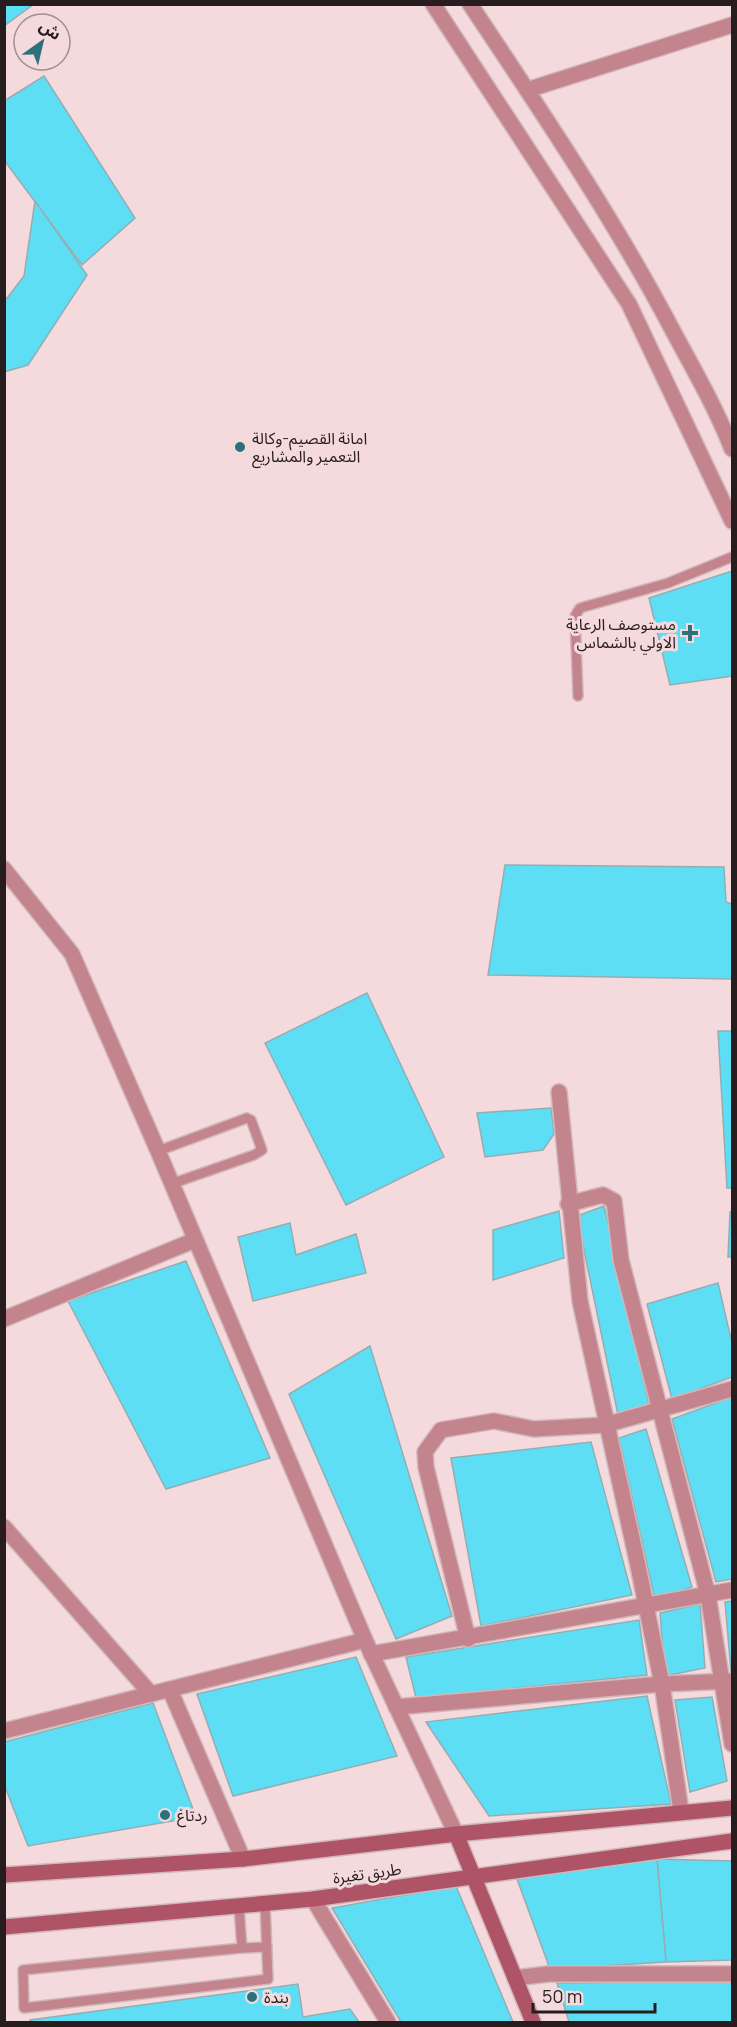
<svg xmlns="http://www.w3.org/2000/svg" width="737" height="2027" font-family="Manrope,'Noto Sans Arabic',sans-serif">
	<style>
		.building { fill: #5edef5; stroke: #93aeb3; stroke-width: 1.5 }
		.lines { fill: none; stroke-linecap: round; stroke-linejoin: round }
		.lane-casing { stroke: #d0b8bb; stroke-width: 12 }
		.street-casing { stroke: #d0b8bb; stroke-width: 18 }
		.secondary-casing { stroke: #d0b8bb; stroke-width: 18 }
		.lane { stroke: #c4848e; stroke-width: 9 }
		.street { stroke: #c4848e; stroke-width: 15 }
		.secondary { stroke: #af5466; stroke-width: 15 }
		.poi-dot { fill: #2b727e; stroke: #f5dadd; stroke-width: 2 }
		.labels { text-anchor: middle; stroke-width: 6; stroke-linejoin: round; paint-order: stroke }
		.poi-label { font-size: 16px; fill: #271d1e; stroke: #f5dadd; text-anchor: start }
		.street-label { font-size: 16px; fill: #271d1e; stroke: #f5dadd }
	</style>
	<rect width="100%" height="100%" fill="#f5dadd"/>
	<g class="building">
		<polygon points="4,4 34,4 4,26"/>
		<polygon points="44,76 135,218 82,265 4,160 4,101"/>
		<polygon points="35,201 87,275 28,365 4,372 4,302 24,276"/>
		<polygon points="732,571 732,676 670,685 649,598"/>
		<polygon points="505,865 724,867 726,902 732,904 732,979 488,975"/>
		<polygon points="367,993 444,1157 346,1205 265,1043"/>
		<polygon points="718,1031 732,1031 732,1188 727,1188"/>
		<polygon points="551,1108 554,1134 543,1150 485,1157 477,1113"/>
		<polygon points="604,1206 649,1405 618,1415 577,1216"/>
		<polygon points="559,1211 564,1258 493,1280 493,1230"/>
		<polygon points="732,1211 732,1257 728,1257 730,1212"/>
		<polygon points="290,1223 296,1255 356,1234 366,1273 253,1301 238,1237"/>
		<polygon points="186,1261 270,1458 166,1489 68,1301"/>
		<polygon points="718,1283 732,1343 732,1377 672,1399 647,1304"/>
		<polygon points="370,1346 452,1616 396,1639 289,1394"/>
		<polygon points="732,1397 732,1579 716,1582 672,1419"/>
		<polygon points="646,1429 692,1587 655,1600 619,1438"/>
		<polygon points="591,1442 632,1595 481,1626 451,1458"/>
		<polygon points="732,1601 732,1672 731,1672 725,1602"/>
		<polygon points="700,1604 705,1668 665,1676 660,1613"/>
		<polygon points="639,1620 647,1675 416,1698 406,1657"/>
		<polygon points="356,1657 397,1756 233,1796 197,1694"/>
		<polygon points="647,1696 671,1804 489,1816 426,1722"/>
		<polygon points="712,1697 727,1781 690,1792 675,1700"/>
		<polygon points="153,1703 196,1817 28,1846 4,1784 4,1742"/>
		<polygon points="657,1859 732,1861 732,1960 666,1962"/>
		<polygon points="657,1859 666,1962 550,1969 517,1879"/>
		<polygon points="456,1886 513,2022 401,2022 332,1908"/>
		<polygon points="732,1981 732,2022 569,2022 557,1983"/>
		<polygon points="298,1984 303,2017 350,2009 359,2022 30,2022 30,2020"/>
	</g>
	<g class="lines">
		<g class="lane-casing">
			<g id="lane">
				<polyline points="578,696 575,616 580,608 668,583 732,557"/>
				<polyline points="158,1151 247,1118 251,1120 262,1150 254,1155 171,1184"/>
				<polyline points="239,1907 242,1948 23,1970 24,2008 268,1979 265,1904"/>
				<polyline points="242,1948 267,1947"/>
			</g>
		</g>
		<g class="street-casing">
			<g id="street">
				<polyline points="433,4 629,304 732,521"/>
				<path d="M470,4C541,111 613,217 673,331C694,370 716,408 732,449"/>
				<polyline points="527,90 732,25"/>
				<polyline points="4,869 72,954 158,1151 365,1640 456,1834"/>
				<polyline points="559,1092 580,1301 637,1561 662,1684 681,1811"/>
				<polyline points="568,1204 603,1195 614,1201 621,1260 708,1595 732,1744"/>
				<polyline points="4,1319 195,1240"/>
				<polyline points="4,1527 151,1694"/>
				<polyline points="468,1639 426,1467 425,1452 441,1430 494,1421 534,1429 605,1425 732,1389"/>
				<polyline points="371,1654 732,1590"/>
				<polyline points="170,1690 243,1859"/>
				<polyline points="396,1707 662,1684 731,1681"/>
				<polyline points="4,1731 365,1640"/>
				<polyline points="313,1899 388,2022"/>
				<polyline points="515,1978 548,1974 732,1974"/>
			</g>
		</g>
		<g class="secondary-casing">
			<g id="secondary">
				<polyline points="456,1834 533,2022"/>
				<polyline points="4,1875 243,1859 456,1834 732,1808"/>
				<polyline points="4,1927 313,1899 732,1841"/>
			</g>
		</g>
		<use href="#lane" class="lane"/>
		<use href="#street" class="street"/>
		<use href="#secondary" class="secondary"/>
	</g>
	<g class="poi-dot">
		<circle cx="240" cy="447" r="6"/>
		<path d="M687 624h6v6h6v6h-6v6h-6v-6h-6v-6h6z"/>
		<circle cx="165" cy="1815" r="6"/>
		<circle cx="252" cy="1997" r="6"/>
	</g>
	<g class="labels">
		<g class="poi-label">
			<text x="252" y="444">امانة القصيم-وكالة<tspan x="252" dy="18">التعمير والمشاريع</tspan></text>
			<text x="676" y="630" text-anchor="end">مستوصف الرعاية<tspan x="676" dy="18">الاولي بالشماس</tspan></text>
			<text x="177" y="1821">ردتاغ</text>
			<text x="264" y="2003">بندة</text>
		</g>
		<g class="street-label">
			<text transform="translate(367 1873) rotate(-8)" y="6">طريق تغيرة</text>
		</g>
	</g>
	<rect width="737" height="2027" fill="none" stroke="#271d1e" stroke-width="12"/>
	<g transform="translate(42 42) rotate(34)"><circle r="28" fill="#f5dadd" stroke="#a38e91" stroke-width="1.5"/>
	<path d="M0-4.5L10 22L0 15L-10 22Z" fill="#2b727e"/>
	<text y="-9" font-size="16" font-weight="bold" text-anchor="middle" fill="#271d1e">ش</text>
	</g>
	<path d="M533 2003v9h122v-9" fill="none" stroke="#271d1e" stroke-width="3"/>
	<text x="542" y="2003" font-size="18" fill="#271d1e" stroke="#f5dadd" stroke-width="4.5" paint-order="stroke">50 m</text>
</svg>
